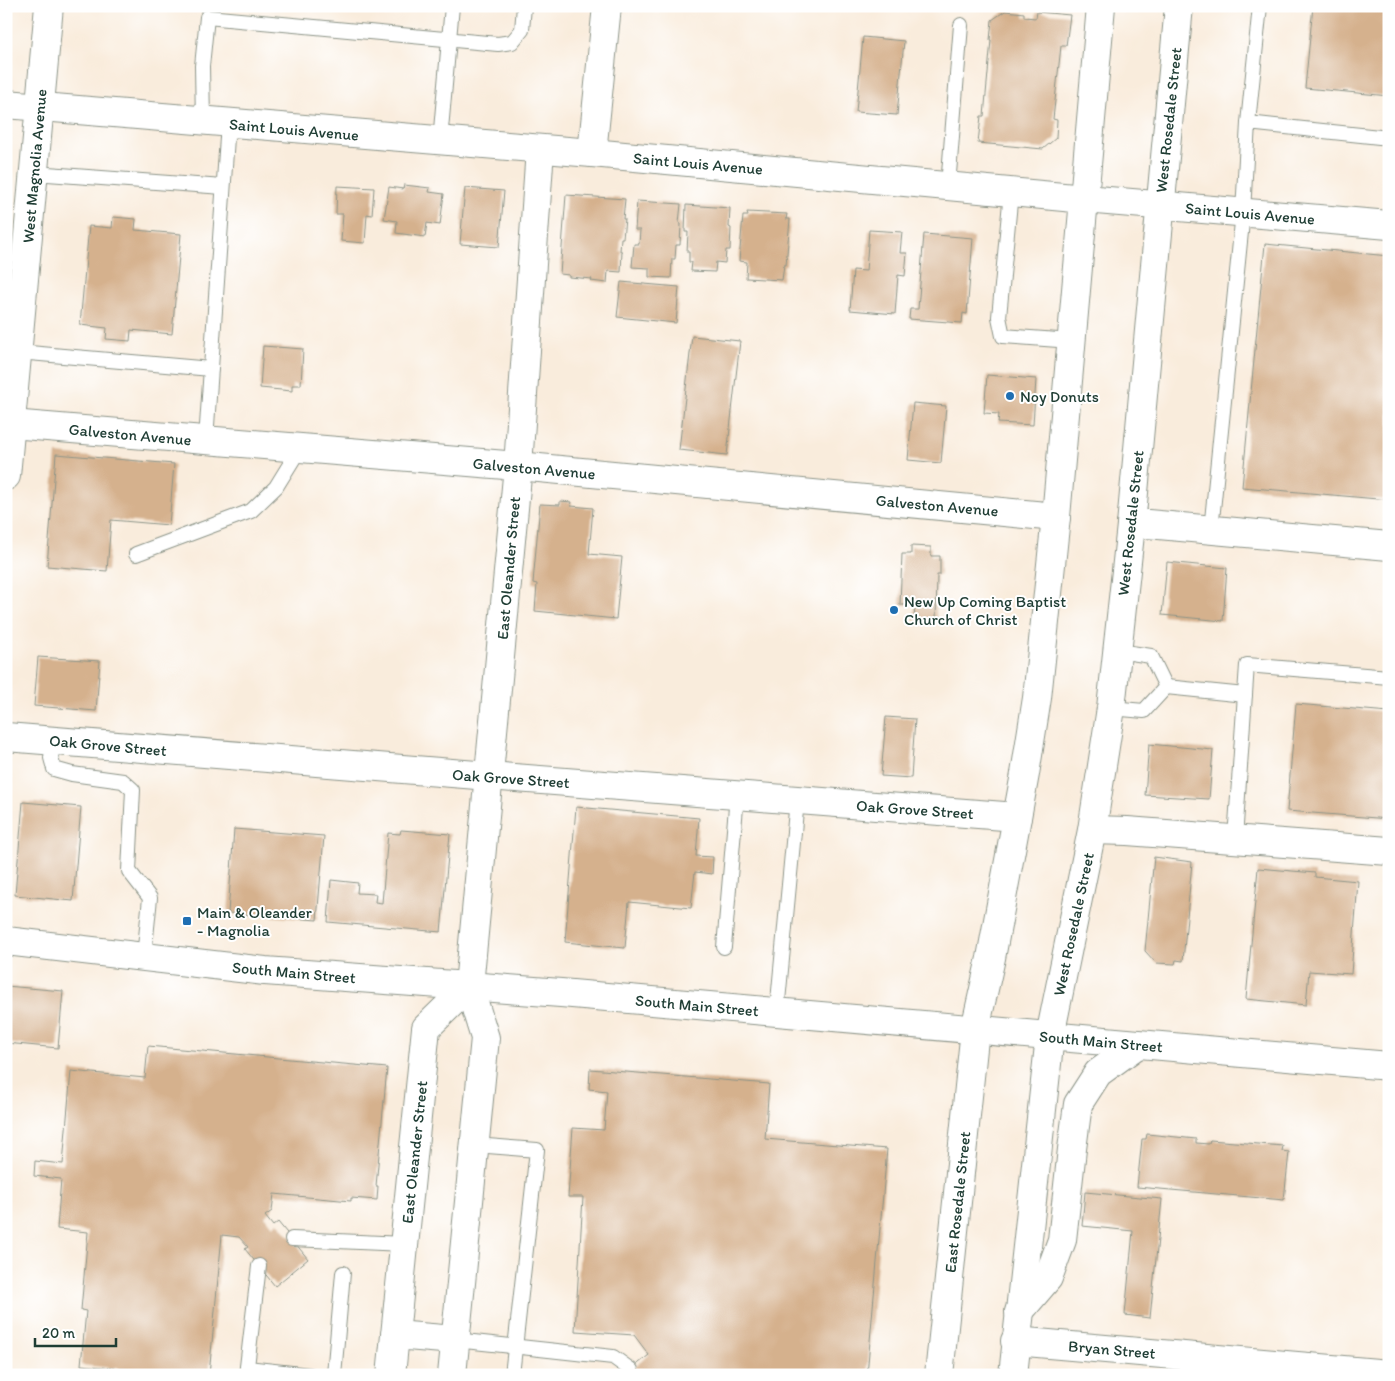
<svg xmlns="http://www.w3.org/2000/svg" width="1395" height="1381" font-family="Itim,sans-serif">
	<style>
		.building { fill: #d5b18d }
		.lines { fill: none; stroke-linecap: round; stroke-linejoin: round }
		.lane-casing { stroke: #8c9488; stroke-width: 16 }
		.street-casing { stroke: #8c9488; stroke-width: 30 }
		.secondary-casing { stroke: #8c9488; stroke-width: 30 }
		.lane { stroke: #fff; stroke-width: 14 }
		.street { stroke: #fff; stroke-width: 28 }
		.secondary { stroke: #fff; stroke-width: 28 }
		.poi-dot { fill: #1f6fb2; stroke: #fff; stroke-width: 2 }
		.labels { text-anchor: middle; stroke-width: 4; stroke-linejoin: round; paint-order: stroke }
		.street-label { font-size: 16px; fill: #1f3d34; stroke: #fff }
		.poi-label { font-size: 16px; fill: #1f3d34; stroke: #fff; text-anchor: start }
	</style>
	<rect width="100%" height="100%" fill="#fff"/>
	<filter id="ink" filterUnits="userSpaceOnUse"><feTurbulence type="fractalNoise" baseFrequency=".02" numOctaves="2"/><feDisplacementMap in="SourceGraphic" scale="10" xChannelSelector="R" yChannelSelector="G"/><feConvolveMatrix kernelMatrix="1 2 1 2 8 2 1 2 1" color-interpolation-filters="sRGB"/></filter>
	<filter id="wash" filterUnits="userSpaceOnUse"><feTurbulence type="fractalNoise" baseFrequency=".0096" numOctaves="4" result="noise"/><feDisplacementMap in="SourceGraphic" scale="20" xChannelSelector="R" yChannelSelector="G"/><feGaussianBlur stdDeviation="1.12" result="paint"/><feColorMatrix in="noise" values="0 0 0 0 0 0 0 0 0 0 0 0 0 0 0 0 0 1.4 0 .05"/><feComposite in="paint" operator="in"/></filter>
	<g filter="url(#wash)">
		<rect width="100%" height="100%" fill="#f9ecdc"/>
		<g id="blocks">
			<g class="building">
				<polygon points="1313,6 1389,6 1389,96 1305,88"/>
				<polygon points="1005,11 1024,13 1024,17 1036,18 1037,12 1070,15 1066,46 1061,46 1053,119 1057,120 1056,138 1043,149 978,143 981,116 984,116 991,40 990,40 992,20"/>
				<polygon points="863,37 904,41 897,115 856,112"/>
				<polygon points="404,185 430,188 429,192 444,194 440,225 427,223 425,237 396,233 397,221 384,219 389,187 403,189"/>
				<polygon points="337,186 374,188 372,215 367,214 365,243 341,241 343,214 336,214"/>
				<polygon points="465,188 504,191 499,247 460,244"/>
				<polygon points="566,195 625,199 623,219 625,219 623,238 621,238 620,251 622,251 621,272 608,271 607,283 591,281 592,279 569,277 569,275 560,274"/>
				<polygon points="637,201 681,204 679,223 681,224 680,245 676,245 675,259 672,259 671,278 649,277 649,268 632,267 634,244 639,244 640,230 635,230"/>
				<polygon points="686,205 730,208 729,227 731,228 730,250 726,250 725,263 716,262 715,272 691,271 692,262 689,262 689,252 687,252 688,232 685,232"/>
				<polygon points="747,212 787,214 786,219 790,219 786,265 784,265 782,280 746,278 747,262 739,261 743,216 748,216"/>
				<polygon points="113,217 136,219 135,230 181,234 172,334 131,330 130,341 106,339 107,328 80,325 89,226 112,228"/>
				<polygon points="869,230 902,232 900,253 907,253 905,276 898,275 895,314 850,310 853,270 866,271"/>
				<polygon points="924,234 973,238 967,314 963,313 962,323 909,319 910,309 918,309"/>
				<polygon points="1265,244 1389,256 1389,500 1242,487"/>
				<polygon points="621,282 679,287 676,323 617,317"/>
				<polygon points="692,336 740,341 727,455 679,450"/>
				<polygon points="263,346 303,349 301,385 292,385 292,391 260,388"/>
				<polygon points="987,375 1036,379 1033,425 998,423 999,414 984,413"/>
				<polygon points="913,403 946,406 941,463 908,460"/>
				<polygon points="56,454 174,464 169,525 111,520 107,571 47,566"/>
				<polygon points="560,501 572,502 571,506 593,508 589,554 622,557 616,619 535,611 537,584 533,583 540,504 560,505"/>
				<polygon points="911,546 931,547 931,556 940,556 940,575 937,575 936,621 914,620 915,605 900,605 902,554 911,554"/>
				<polygon points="1167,562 1227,568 1223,621 1162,615"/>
				<polygon points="38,657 100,661 96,711 34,706"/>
				<polygon points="1296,704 1389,712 1389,819 1287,811"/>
				<polygon points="886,717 915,719 911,778 881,776"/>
				<polygon points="1149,744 1213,750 1209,799 1145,795"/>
				<polygon points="23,802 81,807 73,901 15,895"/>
				<polygon points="576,807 699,818 696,856 713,857 712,874 695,872 691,908 629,902 625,948 565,942"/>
				<polygon points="234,829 324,836 317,920 228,913"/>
				<polygon points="401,830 450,834 441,932 328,922 331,880 358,883 357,893 376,894 375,902 382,903 388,833 400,834"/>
				<polygon points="1154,857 1192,862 1183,961 1176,960 1175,964 1156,963 1145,951"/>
				<polygon points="1258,868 1315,873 1315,877 1358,881 1351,974 1309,971 1306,1005 1246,999"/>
				<polygon points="6,986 63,991 58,1048 6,1043"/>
				<polygon points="148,1046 387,1068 376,1186 378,1186 377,1200 351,1198 351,1201 274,1194 272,1211 265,1216 273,1226 278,1222 308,1259 275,1286 245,1249 248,1247 239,1237 222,1235 209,1375 186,1375 81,1365 86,1311 81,1310 88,1232 57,1229 61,1179 34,1176 35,1161 63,1164 71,1071 145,1078"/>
				<polygon points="590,1069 769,1084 765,1139 887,1149 867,1375 624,1375 649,1355 634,1335 575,1331 583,1197 568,1197 573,1128 604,1130 607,1091 589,1089"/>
				<polygon points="1147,1134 1196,1139 1196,1143 1209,1144 1210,1140 1283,1146 1282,1151 1289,1152 1284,1200 1137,1187 1142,1139 1146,1139"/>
				<polygon points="1085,1192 1162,1199 1150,1318 1125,1315 1133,1231 1082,1226"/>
			</g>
		</g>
	</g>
	<g filter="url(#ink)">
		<use href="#blocks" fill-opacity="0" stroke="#8c9488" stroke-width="1"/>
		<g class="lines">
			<g class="lane-casing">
				<g id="lane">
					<polyline points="203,122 202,66 207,17 498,44 512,42 522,30 524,6"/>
					<polyline points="1248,123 1260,6"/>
					<polyline points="440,141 452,6"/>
					<polyline points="34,173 223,187"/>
					<polyline points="948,186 961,25"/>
					<polyline points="1011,192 999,317 1003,336 1072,341"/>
					<polyline points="18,352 211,369"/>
					<polyline points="206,440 228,123"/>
					<polyline points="1211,530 1243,212 1248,123 1389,138"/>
					<polyline points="136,554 251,511 276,487 300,448"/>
					<polyline points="1166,687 1245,695"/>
					<polyline points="1111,708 1144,711 1166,687 1151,656 1118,651"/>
					<polyline points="53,741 51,758 54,769 72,774 123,781 133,790 129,871 150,898 144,957"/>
					<polyline points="1235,839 1247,665 1389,677"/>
					<polyline points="724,947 737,795"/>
					<polyline points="777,1012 797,800"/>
					<polyline points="475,1145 537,1150 512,1375"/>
					<polyline points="292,1239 404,1244"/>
					<polyline points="455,1340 613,1357 631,1370"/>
					<polyline points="247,1368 310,1375"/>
					<polyline points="246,1375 259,1266"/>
					<polyline points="334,1375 343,1273"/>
				</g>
			</g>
			<g class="street-casing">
				<g id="street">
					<polyline points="6,104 592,153 1085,199 1389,225"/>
					<polyline points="592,153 607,6"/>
					<polyline points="11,424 518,466 1056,517"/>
					<polyline points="1131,525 1148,524 1389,546"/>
					<polyline points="6,737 489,776 1017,817"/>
					<polyline points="1092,830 1127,831 1389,851"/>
					<polyline points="395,1335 455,1340"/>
					<polyline points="1015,1341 1389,1374"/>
					<polyline points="391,1375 426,1028 469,986"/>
					<polyline points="452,1375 485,1038 469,986 518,466 540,149"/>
				</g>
			</g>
			<g class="secondary-casing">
				<g id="secondary">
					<polyline points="6,476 49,6"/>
					<polyline points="6,941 265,971 561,993 1389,1066"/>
					<polyline points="1019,1312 1048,1278 1062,1240 1072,1149 1078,1104 1098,1073 1138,1044"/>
					<polyline points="939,1375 975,1029 991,958 1025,774 1037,698 1056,517 1101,6"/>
					<polyline points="1013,1375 1050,1036 1092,830 1111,708 1131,525 1179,6"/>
				</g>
			</g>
			<use href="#lane" class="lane"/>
			<use href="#street" class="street"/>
			<use href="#secondary" class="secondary"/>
		</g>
	</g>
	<g class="poi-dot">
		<circle cx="1010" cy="396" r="5"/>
		<circle cx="894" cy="610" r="5"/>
		<rect x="182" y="916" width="10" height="10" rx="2.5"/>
	</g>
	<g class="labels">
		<g class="street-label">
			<text transform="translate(1168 120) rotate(-84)" y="6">West Rosedale Street</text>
			<text transform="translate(294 129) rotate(5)" y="6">Saint Louis Avenue</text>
			<text transform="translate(698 163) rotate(5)" y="6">Saint Louis Avenue</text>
			<text transform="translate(34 166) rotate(-85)" y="6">West Magnolia Avenue</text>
			<text transform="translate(1250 213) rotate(5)" y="6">Saint Louis Avenue</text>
			<text transform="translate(130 434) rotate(5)" y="6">Galveston Avenue</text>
			<text transform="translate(534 468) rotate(5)" y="6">Galveston Avenue</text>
			<text transform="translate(937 505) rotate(5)" y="6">Galveston Avenue</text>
			<text transform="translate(1130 523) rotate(-84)" y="6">West Rosedale Street</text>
			<text transform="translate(508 568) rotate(-85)" y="6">East Oleander Street</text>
			<text transform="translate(108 745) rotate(5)" y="6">Oak Grove Street</text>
			<text transform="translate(511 778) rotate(4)" y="6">Oak Grove Street</text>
			<text transform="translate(915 809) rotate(4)" y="6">Oak Grove Street</text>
			<text transform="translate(1073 924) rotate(-78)" y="6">West Rosedale Street</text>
			<text transform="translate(294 972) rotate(5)" y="6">South Main Street</text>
			<text transform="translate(697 1005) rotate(5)" y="6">South Main Street</text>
			<text transform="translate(1101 1041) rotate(5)" y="6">South Main Street</text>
			<text transform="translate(414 1152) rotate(-84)" y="6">East Oleander Street</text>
			<text transform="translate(957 1202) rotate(-84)" y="6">East Rosedale Street</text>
			<text transform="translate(1112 1349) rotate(5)" y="6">Bryan Street</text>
		</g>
		<g class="poi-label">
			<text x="1020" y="402">Noy Donuts</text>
			<text x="904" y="607">New Up Coming Baptist<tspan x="904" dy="18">Church of Christ</tspan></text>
			<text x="197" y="918">Main &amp; Oleander<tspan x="197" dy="18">- Magnolia</tspan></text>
		</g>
	</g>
	<rect width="1395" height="1381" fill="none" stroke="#fff" stroke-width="25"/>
	<path d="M35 1338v8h81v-8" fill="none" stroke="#1f3d34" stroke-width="2.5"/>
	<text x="42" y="1338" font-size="15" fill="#1f3d34" stroke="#ffffff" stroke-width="4" paint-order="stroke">20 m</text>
</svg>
